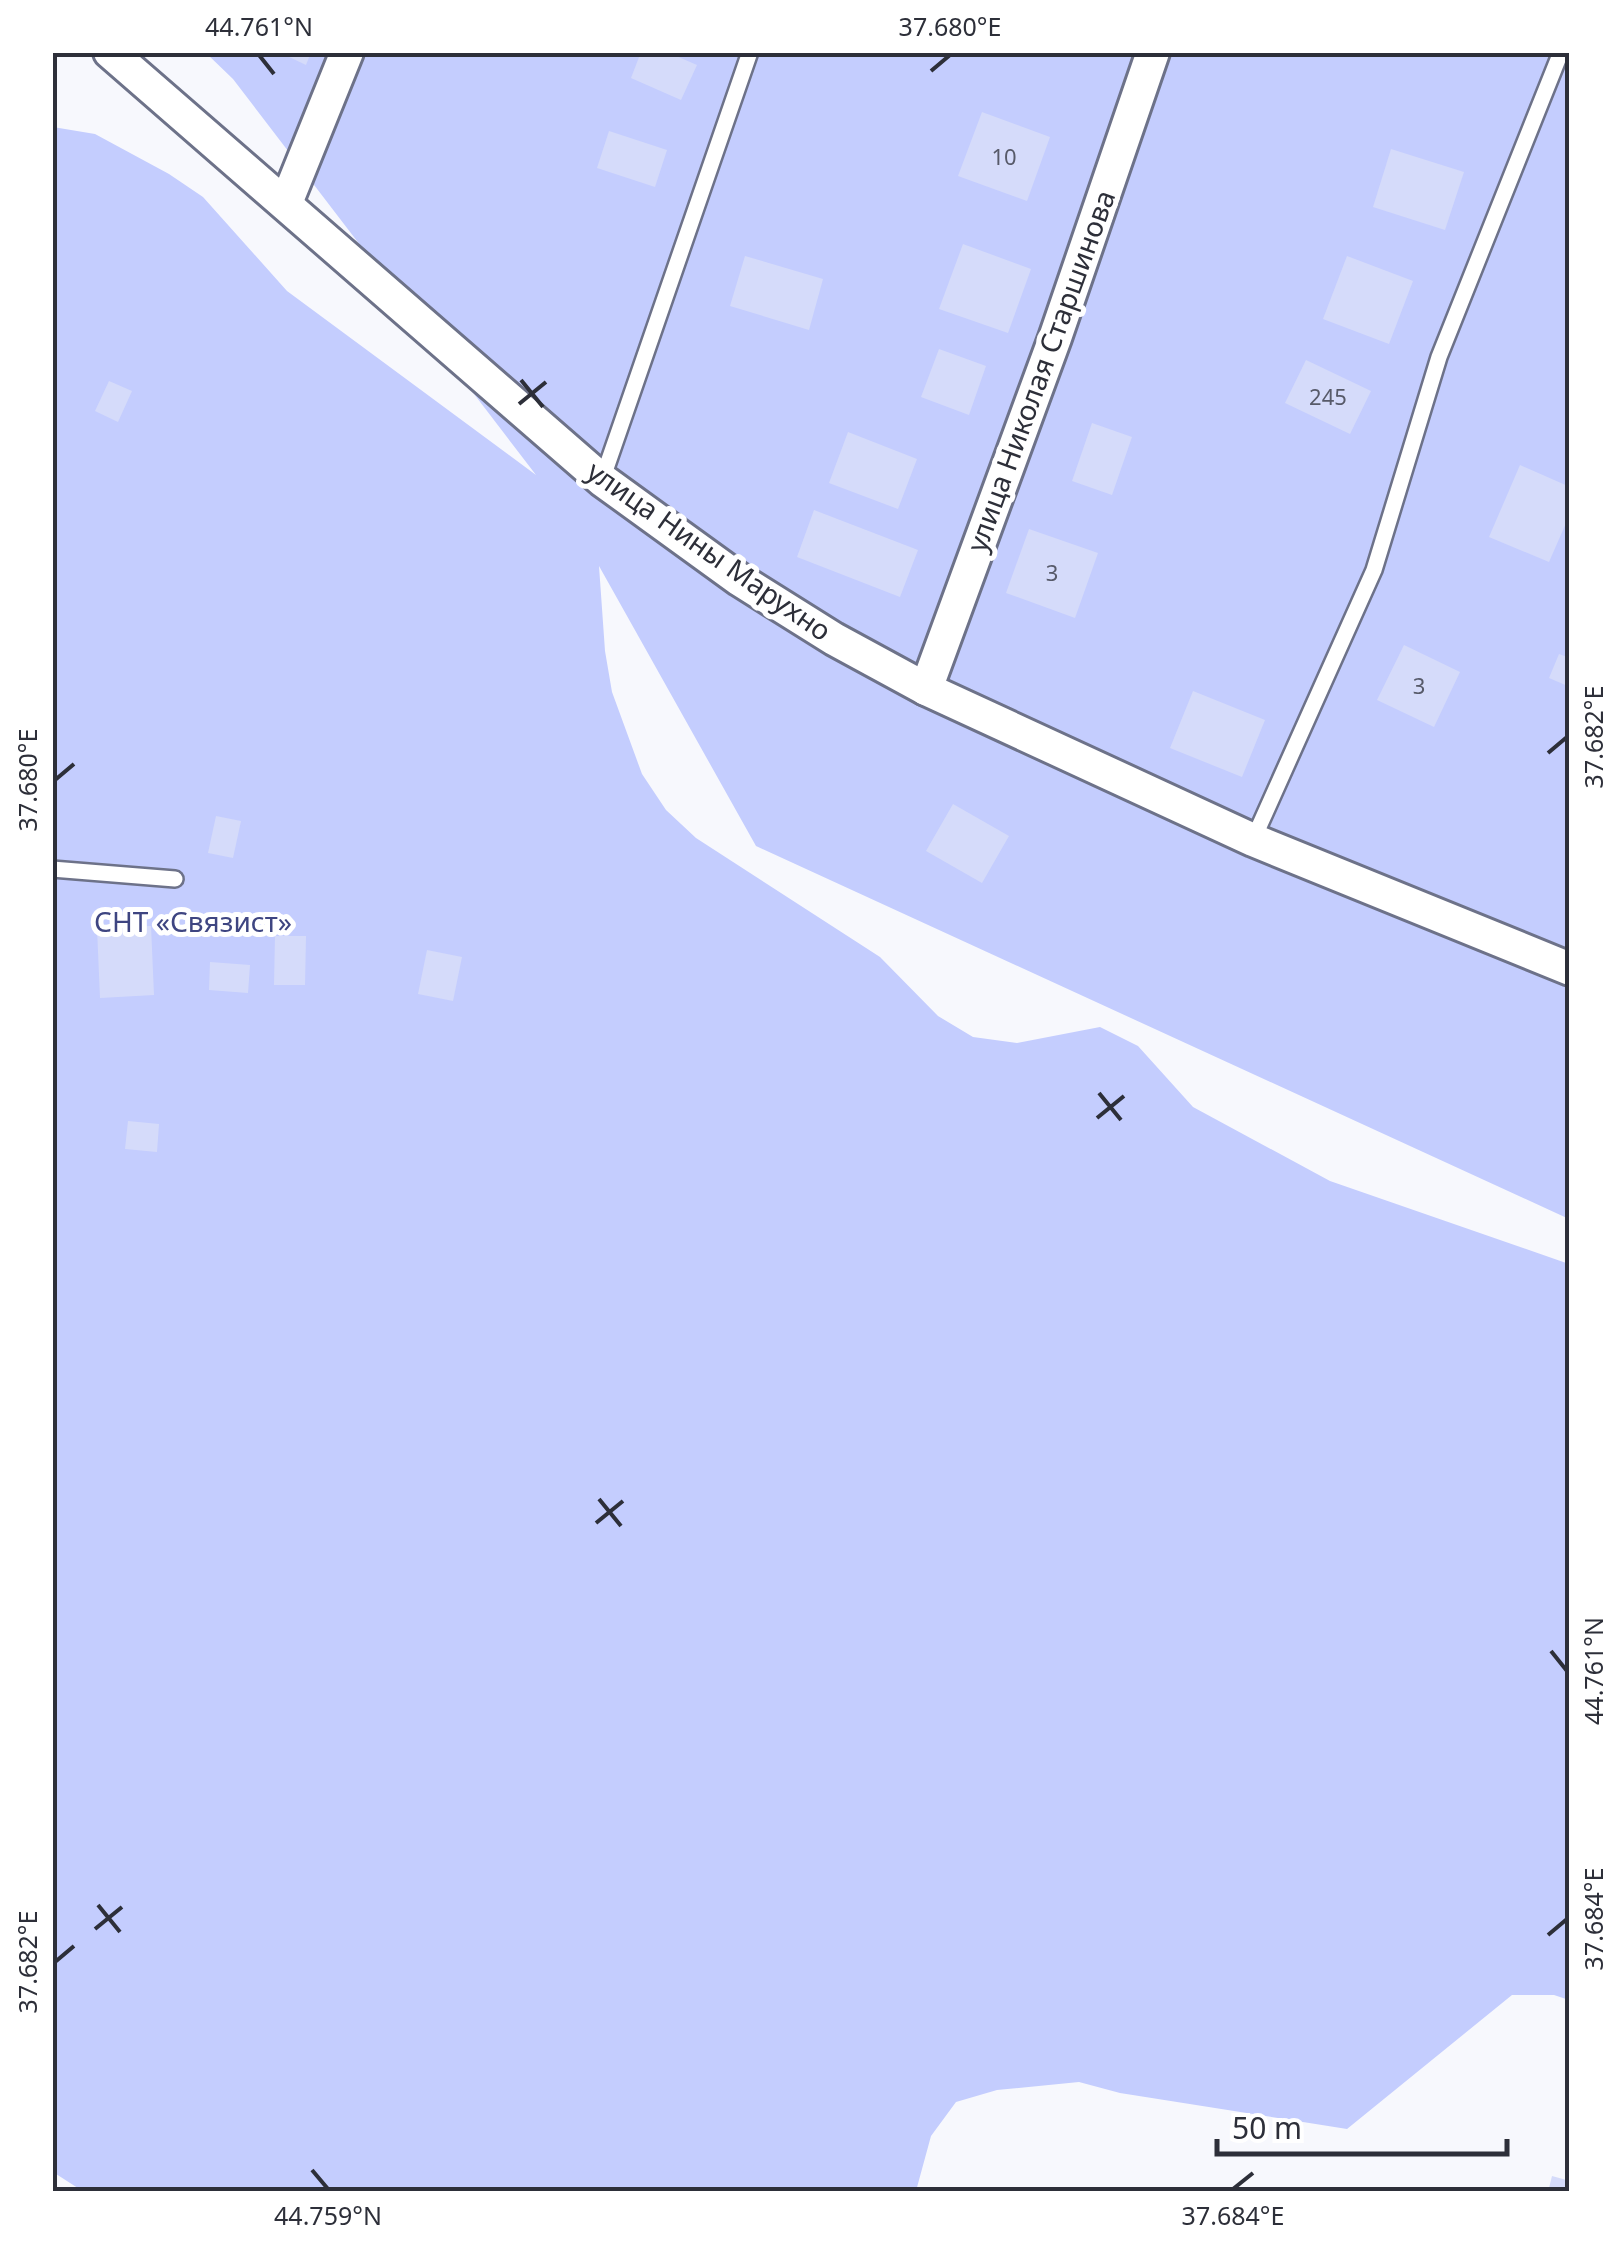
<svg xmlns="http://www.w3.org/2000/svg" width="1622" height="2244" font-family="'Noto Sans',sans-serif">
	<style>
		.green { fill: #c4cdfe }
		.building { fill: #d5dbfa }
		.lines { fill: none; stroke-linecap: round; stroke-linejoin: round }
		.service-casing { stroke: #6d7289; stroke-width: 20 }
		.minor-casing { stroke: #6d7289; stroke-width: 38 }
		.service { stroke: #fff; stroke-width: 15 }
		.minor { stroke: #fff; stroke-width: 32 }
		.ticks { fill: none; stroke: #2d2f39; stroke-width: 4 }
		.labels { text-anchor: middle; stroke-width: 10; stroke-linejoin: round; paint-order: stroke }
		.number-label { font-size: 22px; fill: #575a69 }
		.street-label { font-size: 28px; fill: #2d2f39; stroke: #fff }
		.park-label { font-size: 28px; fill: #3e4581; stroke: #fff }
		.neatline { fill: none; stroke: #2d2f39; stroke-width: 4 }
		.ticks-label { font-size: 25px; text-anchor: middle; fill: #2d2f39 }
	</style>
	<rect width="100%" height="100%" fill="#f7f8fd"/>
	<polygon class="green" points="206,53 1569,53 1569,1219 756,846 599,566 605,651 612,692 642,774 666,810 696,838 880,957 938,1016 973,1037 1017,1043 1100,1027 1138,1046 1193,1107 1330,1181 1569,1264 1569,2000 1554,1995 1512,1995 1347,2129 1120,2093 1079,2082 997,2090 956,2102 931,2136 916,2191 84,2192 53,2172 53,127 95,134 169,174 203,197 287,291 536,475 233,79"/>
	<g class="building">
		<polygon points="286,52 311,52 306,65 285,55"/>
		<polygon points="641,52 667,52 697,65 681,100 631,78"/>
		<polygon points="982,112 1050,137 1027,201 958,176"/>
		<polygon points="609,131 667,150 655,187 597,168"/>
		<polygon points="1391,149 1464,172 1445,230 1373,207"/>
		<polygon points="963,244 1031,269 1008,333 939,309"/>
		<polygon points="745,256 823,279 809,330 730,306"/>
		<polygon points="1347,256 1413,281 1389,344 1323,319"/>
		<polygon points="939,349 986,366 969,415 921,397"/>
		<polygon points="1306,360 1371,391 1350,434 1285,403"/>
		<polygon points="109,381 132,391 118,422 95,411"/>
		<polygon points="1092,423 1132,437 1112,495 1072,481"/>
		<polygon points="848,432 917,459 898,509 829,483"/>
		<polygon points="1520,465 1570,487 1570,514 1549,562 1489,537"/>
		<polygon points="814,510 918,550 900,597 797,557"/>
		<polygon points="1029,529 1098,553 1075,618 1006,593"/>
		<polygon points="1404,645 1460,672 1434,727 1377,700"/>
		<polygon points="1559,654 1570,658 1570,687 1549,678"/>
		<polygon points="1193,691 1265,720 1242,777 1170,748"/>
		<polygon points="953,804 1009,836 982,883 926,851"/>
		<polygon points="216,816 241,821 233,858 208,853"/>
		<polygon points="151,926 154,995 100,998 97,928"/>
		<polygon points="275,936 306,936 305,985 274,985"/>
		<polygon points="427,950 462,957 453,1001 418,994"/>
		<polygon points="210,962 250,965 248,993 209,990"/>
		<polygon points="128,1121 159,1124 157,1152 125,1149"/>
		<polygon points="1552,2176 1570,2181 1570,2192 1548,2192"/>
	</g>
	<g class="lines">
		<g class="service-casing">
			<g id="service">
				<polyline points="602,480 750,52"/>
				<polyline points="1253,840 1374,570 1439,357 1561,52"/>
				<polyline points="52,869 175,879"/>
			</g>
		</g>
		<g class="minor-casing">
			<g id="minor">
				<polyline points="110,52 602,480 740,580 834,639 926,689 1253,840 1570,969"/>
				<polyline points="286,203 347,52"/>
				<polyline points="926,689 1055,338 1153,52"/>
			</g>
		</g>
		<use href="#service" class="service"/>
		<use href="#minor" class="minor"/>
	</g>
	<path class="ticks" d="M259,55L274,74M931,71L950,55M521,380L543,407M519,404L546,382M1548,753L1567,737M55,780L74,764M1099,1093L1121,1120M1097,1118L1124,1096M599,1499L621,1526M596,1523L623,1501M1551,1651L1567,1671M98,1905L120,1932M95,1929L122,1907M1548,1935L1567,1919M55,1962L74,1946M312,2170L328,2189M1233,2189L1253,2173"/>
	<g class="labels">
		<g class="number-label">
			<text x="1004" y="165">10</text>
			<text x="1328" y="405">245</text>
			<text x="1052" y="581">3</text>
			<text x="1419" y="694">3</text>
		</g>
		<g class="street-label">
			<text transform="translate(1041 371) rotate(-70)" y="10">улица Николая Старшинова</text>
			<text transform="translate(709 551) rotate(35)" y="10">улица Нины Марухно</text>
		</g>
		<g class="park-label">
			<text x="193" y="932">СНТ «Связист»</text>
		</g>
	</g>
	<rect width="1622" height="2244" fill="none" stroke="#ffffff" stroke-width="110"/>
	<path d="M1217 2139v15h290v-15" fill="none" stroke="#2d2f39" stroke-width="5"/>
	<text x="1232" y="2139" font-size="30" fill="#2d2f39" stroke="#ffffff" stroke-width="8" paint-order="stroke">50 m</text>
	<rect x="55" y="55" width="1512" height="2134" class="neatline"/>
	<g class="ticks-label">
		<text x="259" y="36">44.761°N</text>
		<text x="950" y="36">37.680°E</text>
		<text transform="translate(1594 737) rotate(-90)" y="9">37.682°E</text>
		<text transform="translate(28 780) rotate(-90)" y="9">37.680°E</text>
		<text transform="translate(1594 1671) rotate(-90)" y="9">44.761°N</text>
		<text transform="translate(1594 1919) rotate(-90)" y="9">37.684°E</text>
		<text transform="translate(28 1962) rotate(-90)" y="9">37.682°E</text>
		<text x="328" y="2225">44.759°N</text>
		<text x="1233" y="2225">37.684°E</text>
	</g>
</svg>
